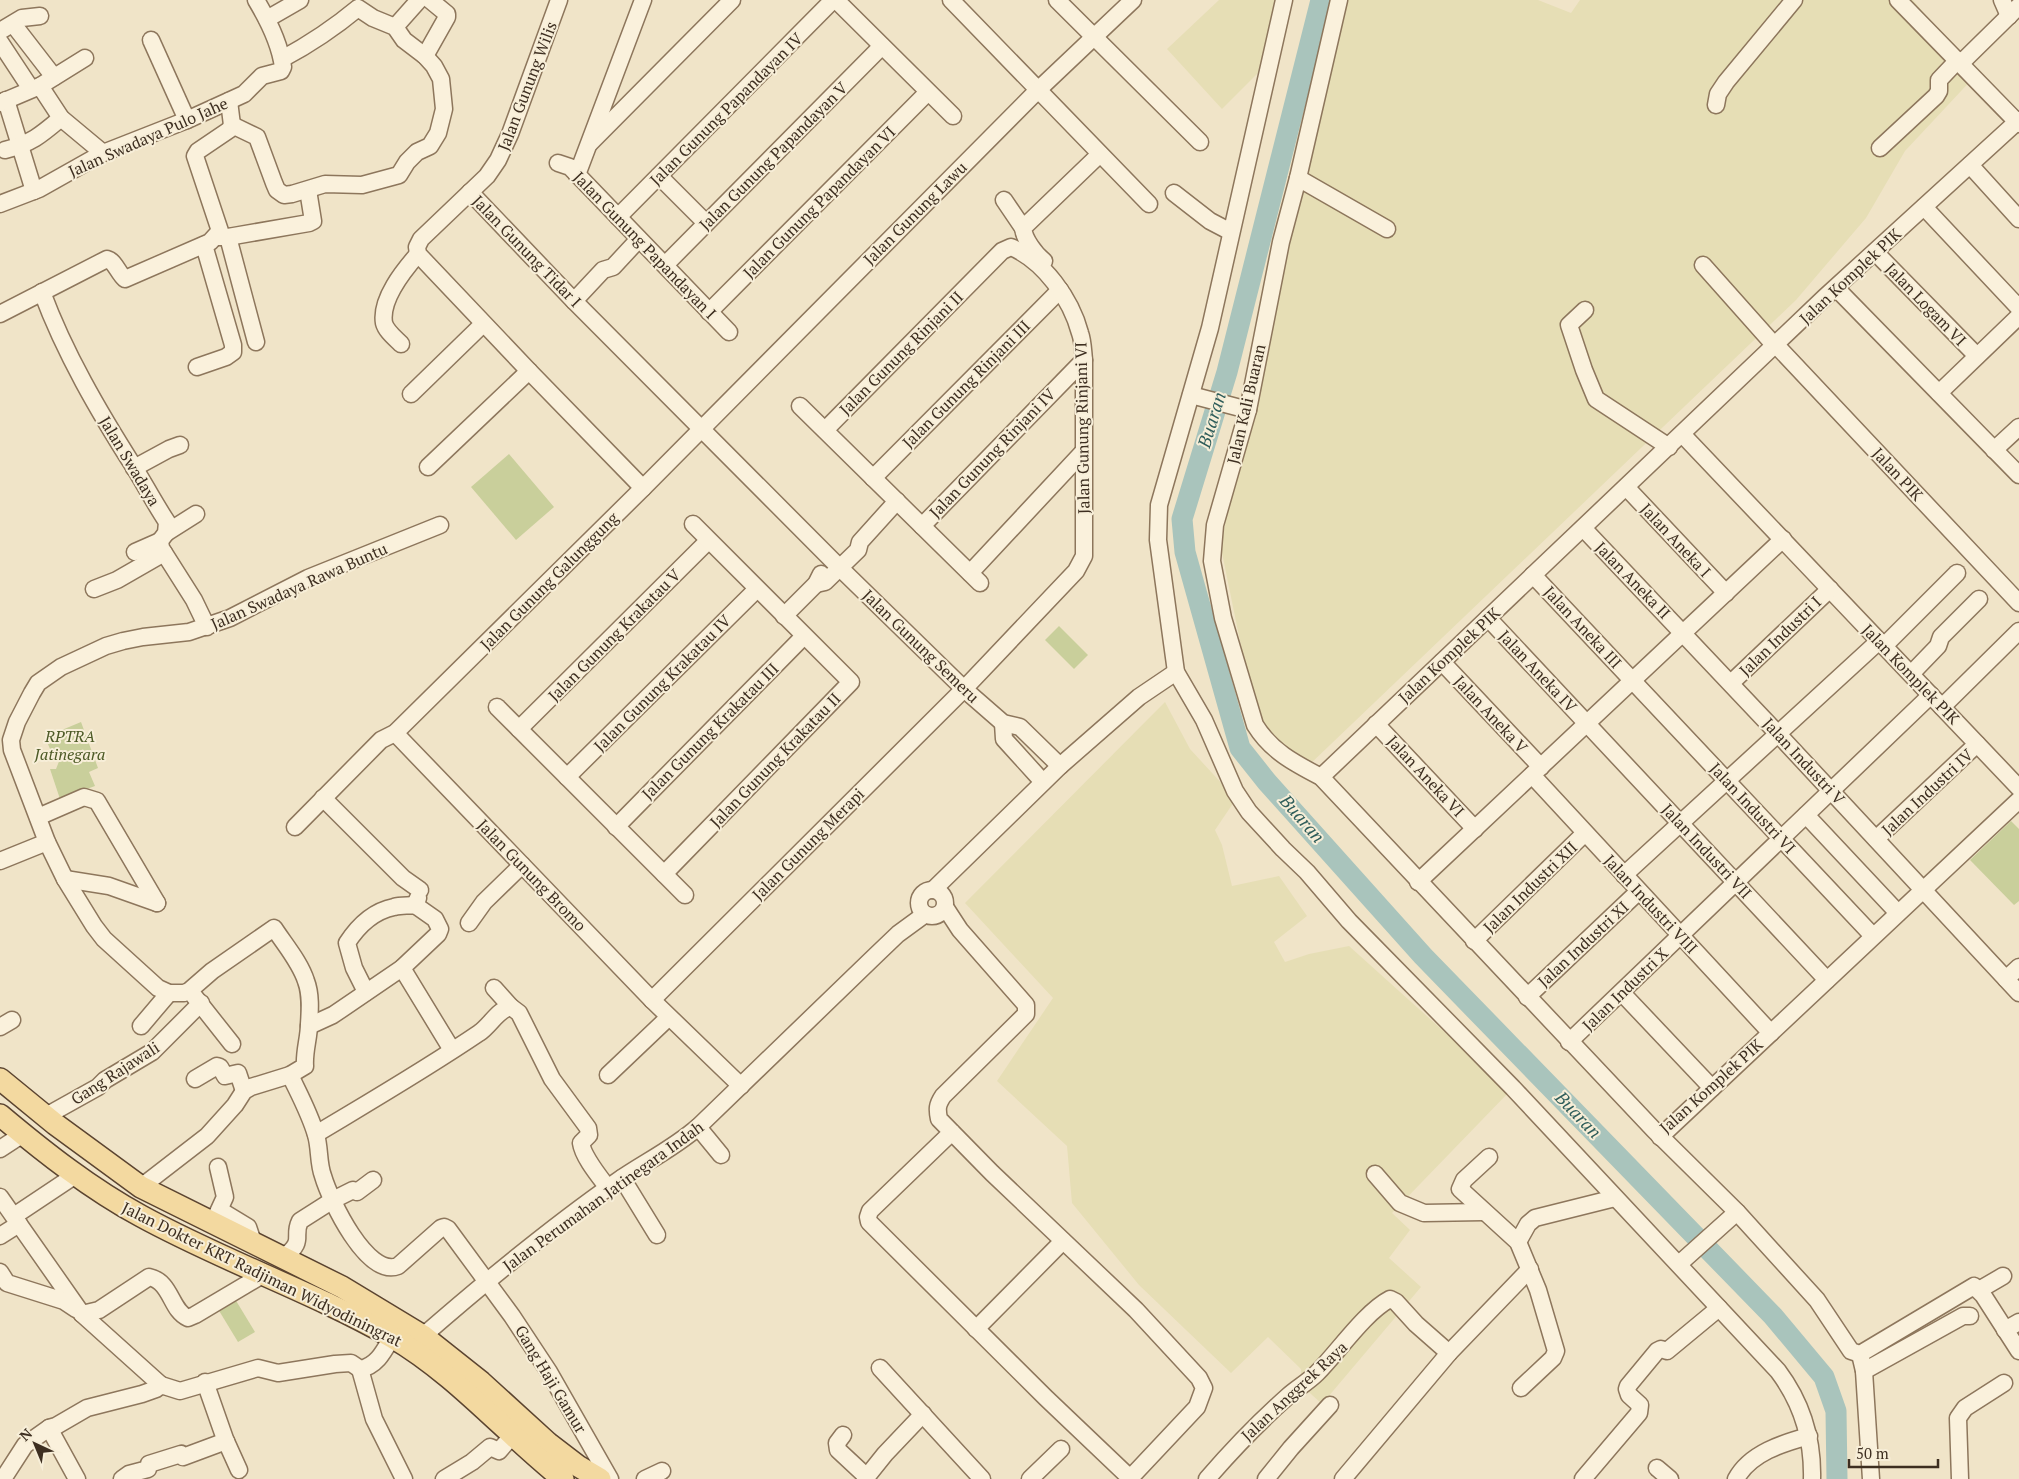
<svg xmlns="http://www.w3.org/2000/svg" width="2019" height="1479" font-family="'PT Serif',serif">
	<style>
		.farmland { fill: #e6deb5 }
		.green { fill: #c9cf9b }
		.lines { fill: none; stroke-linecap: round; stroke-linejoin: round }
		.river { stroke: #a9c4bc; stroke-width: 21 }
		.minor-casing { stroke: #8d765c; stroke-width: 19 }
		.major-casing { stroke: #5b4430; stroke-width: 24 }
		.minor { stroke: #faf1dc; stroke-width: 16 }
		.major { stroke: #f3d9a0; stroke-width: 21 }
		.labels { text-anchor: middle; stroke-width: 4; stroke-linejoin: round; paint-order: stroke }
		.street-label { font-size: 16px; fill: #3d2e20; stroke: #f7eed8 }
		.park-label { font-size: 16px; font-style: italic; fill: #4d5a26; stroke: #f7eed8 }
		.water-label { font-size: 18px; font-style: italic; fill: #2f5d5a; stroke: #f7eed8 }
	</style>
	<rect width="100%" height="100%" fill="#f0e4c8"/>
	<g class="farmland">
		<polygon points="1219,0 1276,0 1263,68 1222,109 1167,49"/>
		<polygon points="1345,0 1538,0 1571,13 1580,0 1913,0 1976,75 1905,151 1866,218 1796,300 1308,766 1258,729 1221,548 1247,395"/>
		<polygon points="1165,702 1190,749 1236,799 1215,830 1222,845 1232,886 1279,876 1307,916 1274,942 1285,962 1309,954 1349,946 1510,1091 1392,1213 1410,1230 1389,1258 1421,1287 1322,1404 1301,1385 1301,1369 1268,1337 1231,1373 1139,1285 1072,1203 1067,1146 997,1081 1053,998 965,903"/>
	</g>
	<g class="green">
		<polygon points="509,454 554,507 516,540 471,487"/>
		<polygon points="1059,626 1088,655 1074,669 1045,640"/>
		<polygon points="81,722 98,768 89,772 95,786 60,799 50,769 56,769 60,759 53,756 45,737"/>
		<polygon points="2011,821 2019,829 2019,901 2014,905 1970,860"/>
		<polygon points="235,1299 255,1332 238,1342 218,1309"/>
	</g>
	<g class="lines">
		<polyline class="river" points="1321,0 1227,372 1182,519 1185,552 1240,748 1267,782 1423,956 1773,1316 1824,1377 1836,1411 1837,1479"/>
		<g class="minor-casing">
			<g id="minor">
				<polyline points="559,0 510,134 498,160 487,176 421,239 417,247 418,254 529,371 643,488"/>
				<polyline points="836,0 953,116"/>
				<polyline points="951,0 1149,204"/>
				<polyline points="1057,0 1200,142"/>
				<path d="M1284,0L1210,328L1159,505L1158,540L1176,672L1204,720L1235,791L1249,812L1283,849L1307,872L1349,921L1513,1088L1778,1371C1802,1403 1813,1439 1812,1479"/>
				<path d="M1339,0L1298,178L1281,242L1248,410L1215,525L1212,561L1223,618L1255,725C1271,751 1294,763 1321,777L1654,1130L1737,1212L1817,1300L1851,1351L1860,1354L1974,1286L1983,1295L2019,1351"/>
				<polyline points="1898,0 2019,124"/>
				<polyline points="2002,0 2009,16"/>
				<polyline points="267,19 300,0"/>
				<polyline points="13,24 54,77"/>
				<polyline points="395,27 419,0"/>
				<polyline points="0,31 22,18 40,16"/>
				<polyline points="151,40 187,120"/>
				<polyline points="0,42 31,89"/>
				<polyline points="425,56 447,17 447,14 430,0"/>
				<polyline points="1961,63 2019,6"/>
				<polyline points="40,86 61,118 103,153"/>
				<polyline points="6,100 34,191"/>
				<polyline points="0,103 40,86 85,58"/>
				<polyline points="1716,105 1718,94 1726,82 1794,0"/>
				<path d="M232,125L257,137L274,183L277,190L284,195L292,194L325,184L362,185L399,175L407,162L417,152L430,146L438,133L444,109L441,79L434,66L425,56L404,40L395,27L373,18L358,8C334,28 310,44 282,59"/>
				<polyline points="590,143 732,0"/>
				<polyline points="1880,148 1936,96 1939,91 1939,80 1958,60"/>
				<path d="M5,150C32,143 41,135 61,118"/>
				<polyline points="558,163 570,167 729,332"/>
				<polyline points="1970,165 2019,219"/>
				<polyline points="577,175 643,0"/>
				<polyline points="659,176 706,223"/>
				<polyline points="1298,178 1387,229"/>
				<polyline points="470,192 574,301 840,568 964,689 1003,723 1020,727 1060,766"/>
				<polyline points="1174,193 1210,221 1231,232"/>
				<polyline points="1004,200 1023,228"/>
				<path d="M0,204L39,189L103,153L187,120L244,94L262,76L281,71L283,67C280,44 268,20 256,0"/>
				<polyline points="1924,207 2019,308"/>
				<polyline points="618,217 833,0"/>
				<polyline points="216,237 228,237 309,223 313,221 308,190"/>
				<polyline points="228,237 256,342"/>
				<polyline points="1875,252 1977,356"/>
				<path d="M1044,261C1035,254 1024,239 1023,228L1100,154"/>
				<polyline points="665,265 882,46"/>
				<polyline points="1703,265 1775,346"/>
				<polyline points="1836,288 2019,475"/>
				<path d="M42,292C65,354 99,412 134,467C145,485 155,504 167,522L166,533L160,541L161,548L194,600L207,627"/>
				<polyline points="574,301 603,270 613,267 639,239"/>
				<polyline points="1585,310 1569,325 1584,370 1596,399 1669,447"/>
				<polyline points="709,312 928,92"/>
				<path d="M0,314L107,259C115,261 118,273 125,279L210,242L220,231L195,156L198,151L229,130L232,125L229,101"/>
				<path d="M401,344C395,338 386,331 384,323C380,299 404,270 418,254"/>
				<polyline points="1776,345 2019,603"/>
				<polyline points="197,367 226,357 233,352 233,345 204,245"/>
				<polyline points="1939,393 2019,316"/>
				<polyline points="411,394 483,324"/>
				<polyline points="1191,395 1248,410"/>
				<polyline points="800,406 980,583"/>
				<polyline points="1682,434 2019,788"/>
				<polyline points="1994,450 2019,427"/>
				<polyline points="428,467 529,371"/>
				<polyline points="134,468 169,449 180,445"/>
				<polyline points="873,478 1060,290"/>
				<polyline points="1626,487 1726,593"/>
				<polyline points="922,526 1084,360"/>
				<polyline points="1583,528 1778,734 2019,993"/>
				<polyline points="166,533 196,514"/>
				<polyline points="135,552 160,541"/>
				<polyline points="970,573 1083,452"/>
				<polyline points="1533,575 1873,936"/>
				<polyline points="816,584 825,582 858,550 860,542 897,501"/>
				<polyline points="94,589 117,580 164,553"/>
				<polyline points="784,616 816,584 821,574"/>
				<polyline points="1488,618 1827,980"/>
				<polyline points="1884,646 1957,573"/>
				<polyline points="1442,662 1541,767"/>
				<polyline points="1911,674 1938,646 1941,637 1979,599"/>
				<polyline points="1731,683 1830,589"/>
				<polyline points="497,707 685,895"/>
				<polyline points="1942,707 2019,631"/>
				<polyline points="1003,723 1004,739 1043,782"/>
				<polyline points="1376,724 1475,829"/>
				<polyline points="519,729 708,541"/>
				<polyline points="395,733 652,1000 741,1086"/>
				<polyline points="1532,775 1771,1033"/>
				<polyline points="567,777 757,589"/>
				<polyline points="1321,777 1825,297 2019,120"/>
				<polyline points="323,798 403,878 420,890"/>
				<polyline points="1806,815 1898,913"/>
				<polyline points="38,817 84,797 97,801 157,903"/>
				<polyline points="295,827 381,740 395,733 643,488 1038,90 1133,0"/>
				<polyline points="616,827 804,636"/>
				<polyline points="1876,839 1977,744"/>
				<polyline points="0,861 47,842"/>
				<polyline points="664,874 851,682 693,524"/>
				<polyline points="1624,875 1879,641"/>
				<polyline points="65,879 109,886 157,903"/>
				<polyline points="1418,882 1783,539"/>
				<circle cx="932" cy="903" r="13"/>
				<polyline points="933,890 1060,766 1139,697 1176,672"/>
				<path d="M945,907L960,930L1026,1005V1014L943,1096C937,1105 937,1109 939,1119L992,1173L1136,1310L1199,1378L1204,1388L1197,1407L1134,1474L1129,1477L1046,1398L869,1222L868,1217L870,1211L952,1132"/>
				<polyline points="469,923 484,902 522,865"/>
				<polyline points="1474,941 1585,833"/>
				<polyline points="402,968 452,1050"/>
				<polyline points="2006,979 2019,967"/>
				<polyline points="494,988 511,1007"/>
				<path d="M366,992L354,968L347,943C358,926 374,911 394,907C401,905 408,906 415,905"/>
				<polyline points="1622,993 1712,1088"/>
				<polyline points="194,996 232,1044"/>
				<polyline points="1527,997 1639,891"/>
				<path d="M652,1000L964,689L1076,571L1084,556V360C1083,351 1083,341 1080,333C1071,299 1044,261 1011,247L1002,251L825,430"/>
				<polyline points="141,1026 169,993"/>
				<polyline points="309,1026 333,1015 402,968 438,934 440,929 435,919 415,905 418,898"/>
				<polyline points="0,1027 12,1020"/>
				<polyline points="1569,1042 1931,695"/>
				<path d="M290,1075C299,1094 310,1114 316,1135C320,1148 318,1163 323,1176C330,1200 367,1278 398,1266L441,1228L444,1227L448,1229L512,1316L549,1372L610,1479"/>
				<polyline points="608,1075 669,1017"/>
				<polyline points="195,1079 217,1066 220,1067 225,1076 238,1073 244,1091"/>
				<polyline points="46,1116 98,1087 105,1080 152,1052 201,1003"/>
				<polyline points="698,1127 721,1155"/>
				<path d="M316,1134C371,1101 426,1069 479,1033C490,1026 498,1009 511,1007L519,1013L552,1079L588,1128L589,1135L581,1143C583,1157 599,1176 608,1188"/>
				<polyline points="1660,1137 2019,800"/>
				<polyline points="0,1149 23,1134"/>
				<polyline points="1489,1157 1464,1180 1460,1189 1518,1242 1538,1290 1556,1351 1553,1358 1521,1388"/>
				<polyline points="1375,1174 1400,1203 1424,1213 1483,1212"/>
				<polyline points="622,1178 657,1235"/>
				<path d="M141,1187L207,1136L235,1105L244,1091L251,1087L290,1075L305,1066C304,1051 309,1038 309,1024C310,1010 311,994 306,981C300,962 285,945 274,928L212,971L189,991L184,993H169L158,988L104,939L94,926L65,879L47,842L12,750L11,740L17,722L32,693L38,683L61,667L106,646L123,641L143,637L189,632L230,618L308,578L440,525"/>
				<polyline points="0,1197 82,1314 161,1385"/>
				<polyline points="220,1210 248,1227 253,1242"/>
				<polyline points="14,1216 77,1174"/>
				<polyline points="213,1223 225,1197 218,1167"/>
				<polyline points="0,1236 19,1224"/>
				<polyline points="1518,1242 1528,1224 1535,1218 1615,1198"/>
				<path d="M284,1257C306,1240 292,1237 300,1221L333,1200L353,1190L357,1192L373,1180"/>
				<polyline points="1679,1264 1737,1212"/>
				<polyline points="0,1272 7,1283 64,1301 76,1309"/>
				<polyline points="1979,1290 2003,1276"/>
				<path d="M82,1314L99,1310L149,1277C172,1282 170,1310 188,1318L195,1315L264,1274"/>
				<polyline points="976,1329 1063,1241"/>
				<polyline points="2005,1330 2019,1322"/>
				<path d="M417,1345L423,1336C485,1282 549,1229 616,1182C643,1163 673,1149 698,1127L875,956L898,934L924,915"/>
				<polyline points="1860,1354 1864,1371 1871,1479"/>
				<polyline points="880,1368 982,1479"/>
				<polyline points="360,1369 374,1419 404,1479"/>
				<polyline points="1864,1371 1963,1316 1970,1316"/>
				<polyline points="205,1382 225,1439 239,1470"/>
				<polyline points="49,1428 77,1479"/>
				<polyline points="843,1435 837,1443 838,1450 867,1477"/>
				<polyline points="1657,1468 1670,1479"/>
				<path d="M3,1479L25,1445L49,1428L56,1426L87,1408L142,1394L156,1389L161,1385L180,1391L258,1368L278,1373L335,1364L351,1363L360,1369C377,1366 384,1351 392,1337"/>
				<polyline points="122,1479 129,1474 148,1469 149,1464 181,1454 183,1457 226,1441"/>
				<polyline points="444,1479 472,1462 490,1447 499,1451 512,1436"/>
				<polyline points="645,1479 662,1471"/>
				<polyline points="865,1479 885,1454 923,1414"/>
				<polyline points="1030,1479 1061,1449"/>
				<path d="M1207,1479C1232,1450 1259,1422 1287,1397C1297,1388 1308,1382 1317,1373C1338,1352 1365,1312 1390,1299L1396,1302L1416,1324L1449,1353"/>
				<polyline points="1266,1479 1291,1448 1330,1405"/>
				<polyline points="1343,1479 1449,1353 1530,1269"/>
				<polyline points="1583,1479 1639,1413 1640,1405 1629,1395 1627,1389 1628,1386 1657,1351 1661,1349 1667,1351 1719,1308"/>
				<path d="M1736,1479C1750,1453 1783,1443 1809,1436"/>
				<polyline points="1960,1479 1958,1418 1965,1408 2004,1383"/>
			</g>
		</g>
		<g class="major-casing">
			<g id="major">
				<polyline points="0,1079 55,1124 141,1187 342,1287 423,1336 481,1382 548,1443 578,1466 600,1479"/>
				<path d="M0,1115C44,1152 91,1189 141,1216C223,1261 311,1291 392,1337C457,1375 505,1433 563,1479"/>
			</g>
		</g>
		<use href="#minor" class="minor"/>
		<use href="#major" class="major"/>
	</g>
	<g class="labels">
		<g class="street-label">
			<text transform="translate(527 86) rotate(-69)" y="6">Jalan Gunung Wilis</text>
			<text transform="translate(726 109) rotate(-45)" y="6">Jalan Gunung Papandayan IV</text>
			<text transform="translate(148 137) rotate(-24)" y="6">Jalan Swadaya Pulo Jahe</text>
			<text transform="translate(773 156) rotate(-45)" y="6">Jalan Gunung Papandayan V</text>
			<text transform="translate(819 202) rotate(-45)" y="6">Jalan Gunung Papandayan VI</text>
			<text transform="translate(915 213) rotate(-45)" y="6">Jalan Gunung Lawu</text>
			<text transform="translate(645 245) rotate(46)" y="6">Jalan Gunung Papandayan I</text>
			<text transform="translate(527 251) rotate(46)" y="6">Jalan Gunung Tidar I</text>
			<text transform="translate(1850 276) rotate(-43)" y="6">Jalan Komplek PIK</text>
			<text transform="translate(1926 304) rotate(46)" y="6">Jalan Logam VI</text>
			<text transform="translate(901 353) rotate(-45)" y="6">Jalan Gunung Rinjani II</text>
			<text transform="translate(966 384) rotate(-45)" y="6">Jalan Gunung Rinjani III</text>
			<text transform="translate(1246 404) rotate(-77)" y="6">Jalan Kali Buaran</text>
			<text transform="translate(1082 428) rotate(-91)" y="6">Jalan Gunung Rinjani VI</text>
			<text transform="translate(992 453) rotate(-46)" y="6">Jalan Gunung Rinjani IV</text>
			<text transform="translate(130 461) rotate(59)" y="6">Jalan Swadaya</text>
			<text transform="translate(1898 474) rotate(47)" y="6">Jalan PIK</text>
			<text transform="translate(1676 540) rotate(47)" y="6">Jalan Aneka I</text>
			<text transform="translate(1633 580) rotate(46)" y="6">Jalan Aneka II</text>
			<text transform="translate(549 581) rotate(-45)" y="6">Jalan Gunung Galunggung</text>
			<text transform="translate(299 586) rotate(-24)" y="6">Jalan Swadaya Rawa Buntu</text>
			<text transform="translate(1583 627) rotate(47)" y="6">Jalan Aneka III</text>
			<text transform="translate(614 635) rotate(-45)" y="6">Jalan Gunung Krakatau V</text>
			<text transform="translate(1780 636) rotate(-44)" y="6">Jalan Industri I</text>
			<text transform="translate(921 646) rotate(44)" y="6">Jalan Gunung Semeru</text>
			<text transform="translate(1449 655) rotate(-43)" y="6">Jalan Komplek PIK</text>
			<text transform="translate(1538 671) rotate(47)" y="6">Jalan Aneka IV</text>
			<text transform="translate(1911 674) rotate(46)" y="6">Jalan Komplek PIK</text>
			<text transform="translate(662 683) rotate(-45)" y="6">Jalan Gunung Krakatau IV</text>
			<text transform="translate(1491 714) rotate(47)" y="6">Jalan Aneka V</text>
			<text transform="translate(710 731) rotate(-45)" y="6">Jalan Gunung Krakatau III</text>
			<text transform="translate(775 760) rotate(-46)" y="6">Jalan Gunung Krakatau II</text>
			<text transform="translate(1804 761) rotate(47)" y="6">Jalan Industri V</text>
			<text transform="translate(1426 776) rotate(47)" y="6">Jalan Aneka VI</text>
			<text transform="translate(1927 792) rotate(-43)" y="6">Jalan Industri IV</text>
			<text transform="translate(1753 808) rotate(47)" y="6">Jalan Industri VI</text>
			<text transform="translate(808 844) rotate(-45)" y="6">Jalan Gunung Merapi</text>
			<text transform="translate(1707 851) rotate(47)" y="6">Jalan Industri VII</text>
			<text transform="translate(532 875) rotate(46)" y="6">Jalan Gunung Bromo</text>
			<text transform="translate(1530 887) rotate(-44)" y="6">Jalan Industri XII</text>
			<text transform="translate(1651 904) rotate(47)" y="6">Jalan Industri VIII</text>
			<text transform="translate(1583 944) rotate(-43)" y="6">Jalan Industri XI</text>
			<text transform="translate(1625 989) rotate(-44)" y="6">Jalan Industri X</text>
			<text transform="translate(115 1073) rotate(-33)" y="6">Gang Rajawali</text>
			<text transform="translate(1711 1086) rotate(-42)" y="6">Jalan Komplek PIK</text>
			<text transform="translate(603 1196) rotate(-36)" y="6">Jalan Perumahan Jatinegara Indah</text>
			<text transform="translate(262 1274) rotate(26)" y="6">Jalan Dokter KRT Radjiman Widyodiningrat</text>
			<text transform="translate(551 1379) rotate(59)" y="6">Gang Haji Gamur</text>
			<text transform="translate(1294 1391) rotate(-43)" y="6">Jalan Anggrek Raya</text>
		</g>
		<g class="park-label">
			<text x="70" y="742">RPTRA<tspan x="70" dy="18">Jatinegara</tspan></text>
		</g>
		<g class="water-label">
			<text transform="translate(1212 420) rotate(-73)" y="6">Buaran</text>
			<text transform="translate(1302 819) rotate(49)" y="6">Buaran</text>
			<text transform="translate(1578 1115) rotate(46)" y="6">Buaran</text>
		</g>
	</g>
	<g transform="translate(35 1444) rotate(316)" stroke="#f7eed8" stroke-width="4" paint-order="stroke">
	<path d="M0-4L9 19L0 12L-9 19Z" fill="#3d2e20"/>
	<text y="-8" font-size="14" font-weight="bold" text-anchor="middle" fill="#3d2e20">N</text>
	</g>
	<path d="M1849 1459v8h89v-8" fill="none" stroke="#3d2e20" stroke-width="2.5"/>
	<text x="1856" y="1459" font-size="15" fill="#3d2e20" stroke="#f7eed8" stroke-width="4" paint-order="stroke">50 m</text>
</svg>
